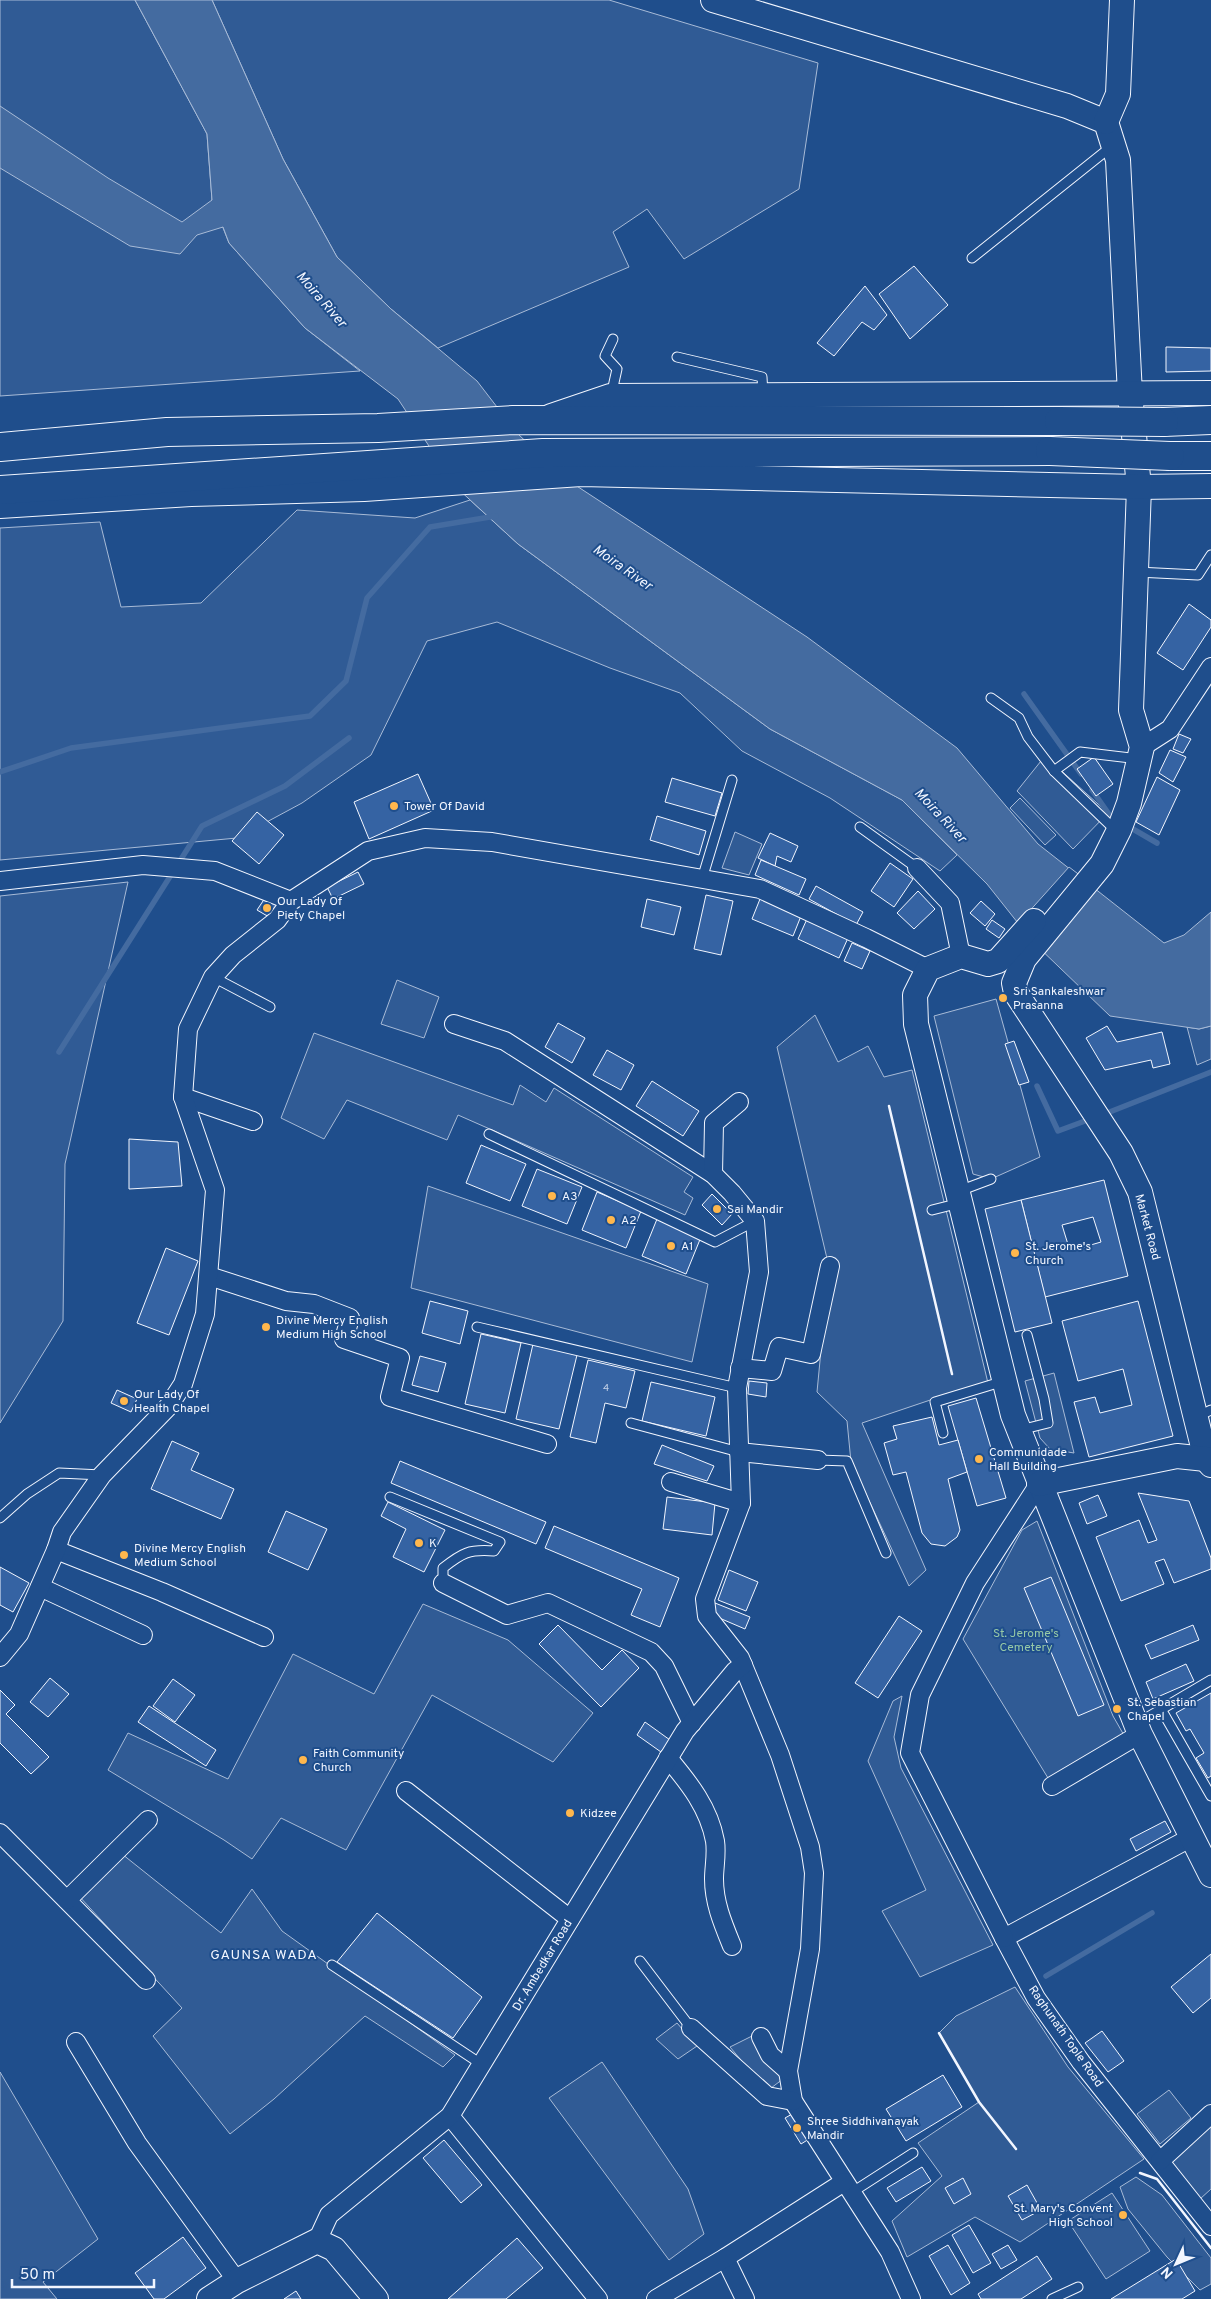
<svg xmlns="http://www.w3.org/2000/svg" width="1211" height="2299" font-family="Overpass,sans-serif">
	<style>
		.built { fill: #305b95; stroke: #a8bbd7 }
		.water { fill: #446ba0; stroke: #a8bbd7 }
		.pier { fill: #1f4e8c; stroke: #a8bbd7 }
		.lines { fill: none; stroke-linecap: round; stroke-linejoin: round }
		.stream { stroke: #446ba0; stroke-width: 5.5 }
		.building { fill: #3563a3; stroke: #f2f6ff; fill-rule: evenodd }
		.lane-casing { stroke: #f2f6ff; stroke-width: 11 }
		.street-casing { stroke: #f2f6ff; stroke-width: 20 }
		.secondary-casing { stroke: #f2f6ff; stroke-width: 26 }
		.highway-casing { stroke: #f2f6ff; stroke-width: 30 }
		.lane { stroke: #1f4e8c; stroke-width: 9 }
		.street { stroke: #1f4e8c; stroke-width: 18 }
		.secondary { stroke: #1f4e8c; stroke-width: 24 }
		.highway { stroke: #1f4e8c; stroke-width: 28 }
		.highway-bridge-casing { stroke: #f2f6ff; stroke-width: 30; stroke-linecap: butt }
		.highway-bridge { stroke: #1f4e8c; stroke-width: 28 }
		.wall { stroke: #f2f6ff; stroke-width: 2.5 }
		.poi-dot { fill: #ffb74d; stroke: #1f4e8c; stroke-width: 2 }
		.labels { text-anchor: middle; stroke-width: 4; stroke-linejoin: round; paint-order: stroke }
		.number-label { font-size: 10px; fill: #c3d1e8 }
		.poi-label { font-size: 12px; fill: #f2f6ff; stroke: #1f4e8c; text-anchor: start }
		.street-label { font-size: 12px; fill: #f2f6ff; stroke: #1f4e8c }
		.park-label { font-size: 12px; fill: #97c8a6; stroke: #1f4e8c }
		.water-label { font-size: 14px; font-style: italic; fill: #f2f6ff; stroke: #1f4e8c }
		.neighbourhood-label { font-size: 14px; letter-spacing: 1px; fill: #f2f6ff; stroke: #1f4e8c }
	</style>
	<rect width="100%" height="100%" fill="#1f4e8c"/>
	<g class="built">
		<polygon points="0,0 135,0 207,134 212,200 229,243 305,328 360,371 0,396"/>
		<polygon points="212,0 609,0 818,63 799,189 684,259 647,209 613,232 629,267 438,348 391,309 337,257 283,159"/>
		<polygon points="470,500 518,544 770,729 902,800 957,855 940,871 830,798 742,751 680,693 610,668 497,622 427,641 371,755 302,803 237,838 0,860 0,528 100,522 121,607 201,603 297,510 415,518"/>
		<polygon points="1045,756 1108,813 1073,849 1017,791"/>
		<polygon points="1020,798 1056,835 1045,845 1010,808"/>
		<polygon points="735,832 762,844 749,875 722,868"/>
		<polygon points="128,882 65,1164 63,1321 0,1423 0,896"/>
		<polygon points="397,980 439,997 424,1038 381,1024"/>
		<polygon points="996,999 1040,1157 991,1179 973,1174 934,1016"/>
		<polygon points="815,1015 838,1062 868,1046 884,1077 912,1070 988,1383 960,1390 862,1423 926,1570 909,1586 851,1462 847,1421 817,1392 829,1267 777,1047"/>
		<polygon points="1211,1026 1211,1059 1197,1065 1187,1027 1199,1029"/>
		<polygon points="314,1033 513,1105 520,1085 546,1102 554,1088 693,1177 684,1192 693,1198 685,1215 458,1115 447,1140 347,1100 324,1139 281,1118"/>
		<polygon points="428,1186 708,1284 692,1362 411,1288"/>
		<polygon points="1054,1373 1074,1453 1050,1449 1040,1438 1025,1381"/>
		<polygon points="1037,1521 1113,1716 1125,1737 1048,1778 963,1639 1022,1530"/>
		<polygon points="423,1604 508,1640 593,1713 553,1762 432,1695 346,1850 281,1818 252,1859 224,1840 108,1770 128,1733 228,1779 293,1654 374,1694"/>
		<polygon points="902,1696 894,1737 901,1768 993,1945 920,1977 882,1911 926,1890 868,1761 893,1701"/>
		<polygon points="122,1854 221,1933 252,1889 282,1931 455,2055 443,2067 365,2016 274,2099 230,2134 153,2036 182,2008 78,1895"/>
		<polygon points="1015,1987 1068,2067 1144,2159 1020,2242 975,2217 907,2257 892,2221 942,2176 918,2143 979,2102 939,2033 956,2016"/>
		<polygon points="677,2023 697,2046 678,2059 656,2039"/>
		<polygon points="756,2034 783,2079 767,2091 730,2047"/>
		<polygon points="602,2062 688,2189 704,2234 669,2260 549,2098"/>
		<polygon points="0,2072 98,2239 43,2282 57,2299 0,2299"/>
		<polygon points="1169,2090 1191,2118 1160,2144 1137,2114"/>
		<polygon points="1211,2120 1211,2189 1200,2199 1168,2159"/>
		<polygon points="1136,2177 1162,2195 1211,2258 1211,2284 1200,2290 1167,2257 1128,2209 1120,2187"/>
		<polygon points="1112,2193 1150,2251 1106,2279 1068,2221"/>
	</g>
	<polygon class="water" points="135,0 212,0 283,159 337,257 391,309 477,381 517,433 563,477 807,637 957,748 1038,844 1164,943 1184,935 1211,912 1211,1026 1199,1029 1110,1016 1033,942 987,884 902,800 770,729 518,544 456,487 398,399 305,328 229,243 223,227 197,235 180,254 130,246 0,168 0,106 108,178 182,222 212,200 207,134"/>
	<polygon class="pier" points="1069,867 1094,886 1038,950 1017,925"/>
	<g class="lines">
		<g class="stream">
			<polyline points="1024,694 1081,774"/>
			<polyline points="0,772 71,748 310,716 346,681 367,598 430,527 496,516"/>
			<polyline points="1092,790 1111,817 1118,821"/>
			<polyline points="1126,825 1157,843"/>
			<polyline points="59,1052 202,826 285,786 349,738"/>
			<polyline points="1037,1086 1058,1131 1093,1118"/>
			<polyline points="1102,1115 1211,1072"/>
			<polyline points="1046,1976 1152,1913"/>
		</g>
	</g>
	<g class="building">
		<polygon points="914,266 948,305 910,339 879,294"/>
		<polygon points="865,286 887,315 874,330 862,322 834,356 817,343"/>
		<polygon points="1166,347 1211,348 1211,371 1166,372"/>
		<polygon points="1189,604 1211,620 1211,627 1183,670 1157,653"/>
		<polygon points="1179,734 1191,739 1183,753 1173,749"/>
		<polygon points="1170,750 1186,757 1173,782 1159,773"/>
		<polygon points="1094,757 1113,784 1096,796 1077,769"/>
		<polygon points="418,774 434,810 369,839 354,802"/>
		<polygon points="1157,777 1180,790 1159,835 1136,822"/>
		<polygon points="672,778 722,793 715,816 665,802"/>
		<polygon points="257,812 284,835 259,864 232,841"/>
		<polygon points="657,816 706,831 699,855 650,840"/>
		<polygon points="770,833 798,846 791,862 777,856 775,866 758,858"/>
		<polygon points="761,860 806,879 799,895 755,875"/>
		<polygon points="890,863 913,879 894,907 871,891"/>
		<polygon points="358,872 364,884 333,899 327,887"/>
		<polygon points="816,886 863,912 856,925 809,899"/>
		<polygon points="918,891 935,909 914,929 897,913"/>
		<polygon points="706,895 733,901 721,955 694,949"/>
		<polygon points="265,898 277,905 269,917 257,910"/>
		<polygon points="647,899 681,907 674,935 641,927"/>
		<polygon points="760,899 801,916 793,936 752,919"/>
		<polygon points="981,901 995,914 985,926 970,913"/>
		<polygon points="807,919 848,938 839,958 798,939"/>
		<polygon points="992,920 1005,929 999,938 986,929"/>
		<polygon points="852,943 870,951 862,969 844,961"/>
		<polygon points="558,1023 585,1038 572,1063 545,1047"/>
		<polygon points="1107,1026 1117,1042 1162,1032 1170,1064 1153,1068 1151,1060 1105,1070 1086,1038"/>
		<polygon points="1014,1041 1029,1082 1019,1085 1005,1044"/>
		<polygon points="607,1050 634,1065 621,1090 593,1075"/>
		<polygon points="652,1081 699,1111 683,1136 636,1106"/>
		<polygon points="129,1139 178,1142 182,1186 129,1189"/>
		<polygon points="481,1145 526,1164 510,1201 466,1183"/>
		<polygon points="537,1169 582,1187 567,1224 522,1206"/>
		<path d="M1104,1180L1128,1276L1045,1297L1021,1200ZM1093,1217L1101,1242L1070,1251L1062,1225Z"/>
		<polygon points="597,1192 641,1211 626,1248 582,1230"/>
		<polygon points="712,1194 732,1214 722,1225 702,1205"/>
		<polygon points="1021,1200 1052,1323 1015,1332 985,1209"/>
		<polygon points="657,1219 701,1237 686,1274 642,1256"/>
		<polygon points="166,1248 198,1261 169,1335 137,1323"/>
		<polygon points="430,1301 468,1311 460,1344 422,1333"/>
		<polygon points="1138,1301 1173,1436 1089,1457 1074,1402 1095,1397 1100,1413 1132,1405 1123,1369 1078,1381 1062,1321"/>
		<polygon points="481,1334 521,1343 505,1413 465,1404"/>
		<polygon points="533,1344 577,1355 559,1429 516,1419"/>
		<polygon points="420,1356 446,1363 438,1392 412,1385"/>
		<polygon points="588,1360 635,1371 626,1408 605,1403 596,1443 570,1437"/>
		<polygon points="749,1381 767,1383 766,1397 748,1394"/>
		<polygon points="651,1382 715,1397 706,1436 642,1421"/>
		<polygon points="117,1390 137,1399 131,1412 111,1403"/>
		<polygon points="976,1398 1006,1498 977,1506 948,1406"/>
		<polygon points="932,1417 939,1445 958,1440 967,1472 948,1479 960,1530 957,1537 945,1546 931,1544 922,1533 906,1472 893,1475 884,1443 897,1439 893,1426"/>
		<polygon points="172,1441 199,1453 191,1470 234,1489 221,1519 151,1489"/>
		<polygon points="662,1445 714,1466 707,1481 654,1464"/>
		<polygon points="400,1461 546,1522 536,1544 391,1483"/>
		<polygon points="1138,1493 1189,1501 1211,1558 1211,1569 1174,1583 1164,1559 1155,1562 1164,1584 1121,1601 1096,1537 1139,1520 1148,1543 1157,1540"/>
		<polygon points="1098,1495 1107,1516 1087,1524 1079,1503"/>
		<polygon points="667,1497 715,1503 712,1535 663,1529"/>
		<polygon points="388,1502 445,1530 424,1572 393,1557 406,1529 381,1516"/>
		<polygon points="286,1511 327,1529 308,1570 268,1552"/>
		<polygon points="554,1526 679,1578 660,1627 631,1615 642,1589 545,1548"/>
		<polygon points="0,1567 29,1583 13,1612 0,1605"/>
		<polygon points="729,1570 758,1582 746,1611 718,1600"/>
		<polygon points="1051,1577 1104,1705 1078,1716 1024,1588"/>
		<polygon points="715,1603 750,1617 745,1629 710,1614"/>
		<polygon points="899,1616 922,1631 878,1698 855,1683"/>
		<polygon points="558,1625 602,1670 622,1650 639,1668 601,1707 539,1644"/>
		<polygon points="1193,1625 1199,1640 1151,1659 1145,1645"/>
		<polygon points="1186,1664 1194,1681 1153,1699 1146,1682"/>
		<polygon points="50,1678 69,1694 48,1717 30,1702"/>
		<polygon points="173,1679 195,1695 175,1722 153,1706"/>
		<polygon points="0,1690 15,1705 6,1714 49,1757 31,1774 0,1743"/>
		<polygon points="1211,1693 1211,1776 1208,1778 1196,1758 1204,1753 1190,1729 1186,1731 1176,1713"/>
		<polygon points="149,1706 216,1750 206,1766 138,1722"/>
		<polygon points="645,1722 670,1740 661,1752 637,1735"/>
		<polygon points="1165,1821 1171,1832 1136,1851 1130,1839"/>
		<polygon points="377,1913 482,1997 453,2038 337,1962"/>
		<polygon points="1211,1954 1211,1998 1193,2013 1171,1987"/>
		<polygon points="1102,2031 1124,2061 1108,2072 1085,2043"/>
		<polygon points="943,2075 962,2107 906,2141 886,2109"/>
		<polygon points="794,2113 809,2139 801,2144 785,2118"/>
		<polygon points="444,2140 482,2185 461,2203 423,2158"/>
		<polygon points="922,2167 931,2181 896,2202 887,2188"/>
		<polygon points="963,2178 971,2194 954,2204 945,2188"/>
		<polygon points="1027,2185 1041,2210 1022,2220 1008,2196"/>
		<polygon points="969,2225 991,2263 973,2273 952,2235"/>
		<polygon points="183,2237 206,2268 164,2299 154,2299 135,2273"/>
		<polygon points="517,2238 543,2268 506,2299 448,2299"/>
		<polygon points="948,2245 970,2283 951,2295 929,2256"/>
		<polygon points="1008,2245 1017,2260 1001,2269 992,2254"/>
		<polygon points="1037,2256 1052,2279 1021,2299 981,2299 978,2294"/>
		<polygon points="1176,2259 1195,2291 1182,2299 1111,2299"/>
		<polygon points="296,2291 301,2299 284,2299"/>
	</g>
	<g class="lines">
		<g class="lane-casing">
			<g id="lane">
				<polyline points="972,258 1112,146"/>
				<polyline points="677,357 762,377 763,395"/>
				<polyline points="611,396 617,369 605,356 613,339"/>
				<polyline points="1137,572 1198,575 1211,555"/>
				<polyline points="991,698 1019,718 1028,737 1054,771 1110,825"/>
				<polyline points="1054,771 1080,752 1139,759"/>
				<polyline points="860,827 917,868"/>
				<polyline points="702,879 732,780"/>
				<polyline points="213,977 270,1007"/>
				<polyline points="489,1134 715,1242 755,1221"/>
				<polyline points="932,1210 960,1203 967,1188 991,1179"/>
				<polyline points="477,1327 737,1388"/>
				<polyline points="1196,1417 1211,1410"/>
				<polyline points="631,1423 739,1452"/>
				<polyline points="1020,1430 1048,1423 1044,1399 1027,1335"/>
				<polyline points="943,1433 935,1402 1004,1381"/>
				<polyline points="818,1460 847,1461 886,1553"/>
				<path d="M390,1497L500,1542L494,1551C469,1549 462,1553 443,1568V1583"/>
				<polyline points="0,1518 27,1494 59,1473 102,1475"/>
				<polyline points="1161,1709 1211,1796"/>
				<polyline points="1138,1723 1211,1680"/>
				<polyline points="640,1961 691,2028"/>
				<polyline points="332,1965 481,2064"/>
				<polyline points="851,2193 913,2153"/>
				<polyline points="1052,2299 1078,2287"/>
			</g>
		</g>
		<g class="street-casing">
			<g id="street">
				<polyline points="1142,747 1170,729 1211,667"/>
				<polyline points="917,868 950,903 961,956"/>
				<polyline points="0,881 143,865 215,871 291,901"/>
				<polyline points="454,1024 505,1041 713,1174 732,1193 755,1221 759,1272 737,1388 741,1503 705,1599 707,1616 740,1658 780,1755 810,1847 814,1873 810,1949 788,2071 793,2101 890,2252 911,2299"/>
				<polyline points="183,1097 253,1121"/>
				<polyline points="713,1174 714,1123 739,1102"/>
				<polyline points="209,1276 286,1301 314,1304 350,1318 344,1339 400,1358 390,1397 547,1444"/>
				<polyline points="740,1368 772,1371 779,1347 811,1354 830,1266"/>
				<polyline points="739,1452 818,1460"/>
				<polyline points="671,1482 741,1503"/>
				<polyline points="56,1550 162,1592 264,1637"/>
				<polyline points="443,1583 507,1615 548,1603 651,1652 664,1666 692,1723"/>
				<polyline points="40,1587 143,1635"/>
				<polyline points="0,1657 19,1634 56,1550 62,1532 102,1475 168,1407 183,1384 205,1314 215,1190 183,1097 188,1029 213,977 233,955 277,920 291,901 368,851 425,838 492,842 760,889 866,938 928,969"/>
				<path d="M668,1758C689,1783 709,1808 715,1841C717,1854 714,1867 714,1879C714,1903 723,1924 732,1946"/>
				<polyline points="1052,1786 1140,1734"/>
				<polyline points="406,1791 570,1919"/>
				<polyline points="0,1833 146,1980"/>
				<polyline points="1192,1837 1004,1938 1036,1998 1081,2062 1211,2226"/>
				<polyline points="67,1900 148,1820"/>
				<polyline points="1004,1938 910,1753 920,1695 975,1583 1039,1484"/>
				<polyline points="691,2028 767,2096 793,2101"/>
				<polyline points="761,2037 770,2055 788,2071"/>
				<polyline points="76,2042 137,2143 237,2281"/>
				<polyline points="450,2116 598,2299"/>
				<polyline points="1160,2161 1211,2114"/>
				<polyline points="317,2241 329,2215 450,2116 685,1731 735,1671 743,1665"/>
				<polyline points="725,2258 745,2299"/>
				<polyline points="656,2299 725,2258 844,2182"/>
			</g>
		</g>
		<g class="secondary-casing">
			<g id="secondary">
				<polyline points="713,0 1067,106 1106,122 1118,160 1130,394 1139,487 1131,710 1142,747 1129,803 1119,830 1102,864 1024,959 1014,983 1016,993 1121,1153 1140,1192 1206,1459 1211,1465"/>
				<polyline points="1106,122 1118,94 1122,0"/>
				<polyline points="551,416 610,396 1211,393"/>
				<polyline points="0,506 191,494 364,489 581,474 1139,487 1211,486"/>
				<polyline points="1034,921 998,961 988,964 961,956 928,969 915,995 916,1024 1013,1415 1140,1734 1211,1875"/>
				<polyline points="1039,1484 1177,1456 1206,1459"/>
				<polyline points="209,2299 237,2281 317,2241 334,2249 376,2299"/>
			</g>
		</g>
		<g class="highway-casing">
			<g id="highway">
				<polyline points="1164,422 1211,420"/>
				<polyline points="0,447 167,432 378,428 513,420 1059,421"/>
				<polyline points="1170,456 1211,456"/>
				<polyline points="0,490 543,453 1050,451"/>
			</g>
		</g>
		<use href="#lane" class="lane"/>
		<use href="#street" class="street"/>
		<use href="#secondary" class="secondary"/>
		<use href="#highway" class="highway"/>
		<g class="highway-bridge-casing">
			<g id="highway-bridge">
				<polyline points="1059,421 1164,422"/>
				<polyline points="1050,451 1170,456"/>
			</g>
		</g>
		<use href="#highway-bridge" class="highway-bridge"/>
		<g class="wall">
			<polyline points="889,1106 952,1374"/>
			<polyline points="939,2033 979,2102 1016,2149"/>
			<polyline points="1140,2173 1157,2179 1211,2248"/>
		</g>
	</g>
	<g class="poi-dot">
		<circle cx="394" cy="806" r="5"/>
		<circle cx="267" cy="908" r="5"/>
		<circle cx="1003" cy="998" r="5"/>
		<circle cx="552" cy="1196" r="5"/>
		<circle cx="717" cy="1209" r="5"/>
		<circle cx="611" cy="1220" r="5"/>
		<circle cx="671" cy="1246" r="5"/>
		<circle cx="1015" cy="1253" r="5"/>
		<circle cx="266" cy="1327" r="5"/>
		<circle cx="124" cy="1401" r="5"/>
		<circle cx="979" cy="1459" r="5"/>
		<circle cx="419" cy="1543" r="5"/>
		<circle cx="124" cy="1555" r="5"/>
		<circle cx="1117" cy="1709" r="5"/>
		<circle cx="303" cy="1760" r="5"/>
		<circle cx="570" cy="1813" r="5"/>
		<circle cx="797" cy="2128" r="5"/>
		<circle cx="1123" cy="2215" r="5"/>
	</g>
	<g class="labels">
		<g class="number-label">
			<text x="606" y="1391">4</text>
		</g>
		<g class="poi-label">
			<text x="404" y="810">Tower Of David</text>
			<text x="277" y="905">Our Lady Of<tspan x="277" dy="14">Piety Chapel</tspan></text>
			<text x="1013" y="995">Sri Sankaleshwar<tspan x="1013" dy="14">Prasanna</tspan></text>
			<text x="562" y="1200">A3</text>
			<text x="727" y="1213">Sai Mandir</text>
			<text x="621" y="1224">A2</text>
			<text x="681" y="1250">A1</text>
			<text x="1025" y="1250">St. Jerome's<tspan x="1025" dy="14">Church</tspan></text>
			<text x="276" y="1324">Divine Mercy English<tspan x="276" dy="14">Medium High School</tspan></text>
			<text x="134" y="1398">Our Lady Of<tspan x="134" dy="14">Health Chapel</tspan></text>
			<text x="989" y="1456">Communidade<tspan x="989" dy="14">Hall Building</tspan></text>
			<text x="429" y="1547">K</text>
			<text x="134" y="1552">Divine Mercy English<tspan x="134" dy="14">Medium School</tspan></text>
			<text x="1127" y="1706">St. Sebastian<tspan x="1127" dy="14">Chapel</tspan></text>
			<text x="313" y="1757">Faith Community<tspan x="313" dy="14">Church</tspan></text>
			<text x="580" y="1817">Kidzee</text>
			<text x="807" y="2125">Shree Siddhivanayak<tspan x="807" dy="14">Mandir</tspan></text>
			<text x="1113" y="2212" text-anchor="end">St. Mary's Convent<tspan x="1113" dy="14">High School</tspan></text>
		</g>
		<g class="street-label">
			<text transform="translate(1148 1227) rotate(75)" y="4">Market Road</text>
			<text transform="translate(542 1965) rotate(-59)" y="4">Dr. Ambedkar Road</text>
			<text transform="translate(1066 2036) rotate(55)" y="4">Raghunath Tople Road</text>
		</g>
		<g class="park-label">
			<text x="1026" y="1637">St. Jerome's<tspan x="1026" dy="14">Cemetery</tspan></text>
		</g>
		<g class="water-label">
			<text transform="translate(322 299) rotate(49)" y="5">Moira River</text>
			<text transform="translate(623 567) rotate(35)" y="5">Moira River</text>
			<text transform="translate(941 815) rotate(47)" y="5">Moira River</text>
		</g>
		<g class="neighbourhood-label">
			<text x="264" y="1959">GAUNSA WADA</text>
		</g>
	</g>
	<g transform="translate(1176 2264) rotate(226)" stroke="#1f4e8c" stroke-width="4" paint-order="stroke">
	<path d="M0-4L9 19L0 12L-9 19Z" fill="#f2f6ff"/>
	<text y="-8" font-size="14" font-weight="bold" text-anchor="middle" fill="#f2f6ff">N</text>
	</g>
	<path d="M12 2279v8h142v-8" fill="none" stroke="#f2f6ff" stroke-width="2.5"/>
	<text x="20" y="2279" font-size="15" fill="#f2f6ff" stroke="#1f4e8c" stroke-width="4" paint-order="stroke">50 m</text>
</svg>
